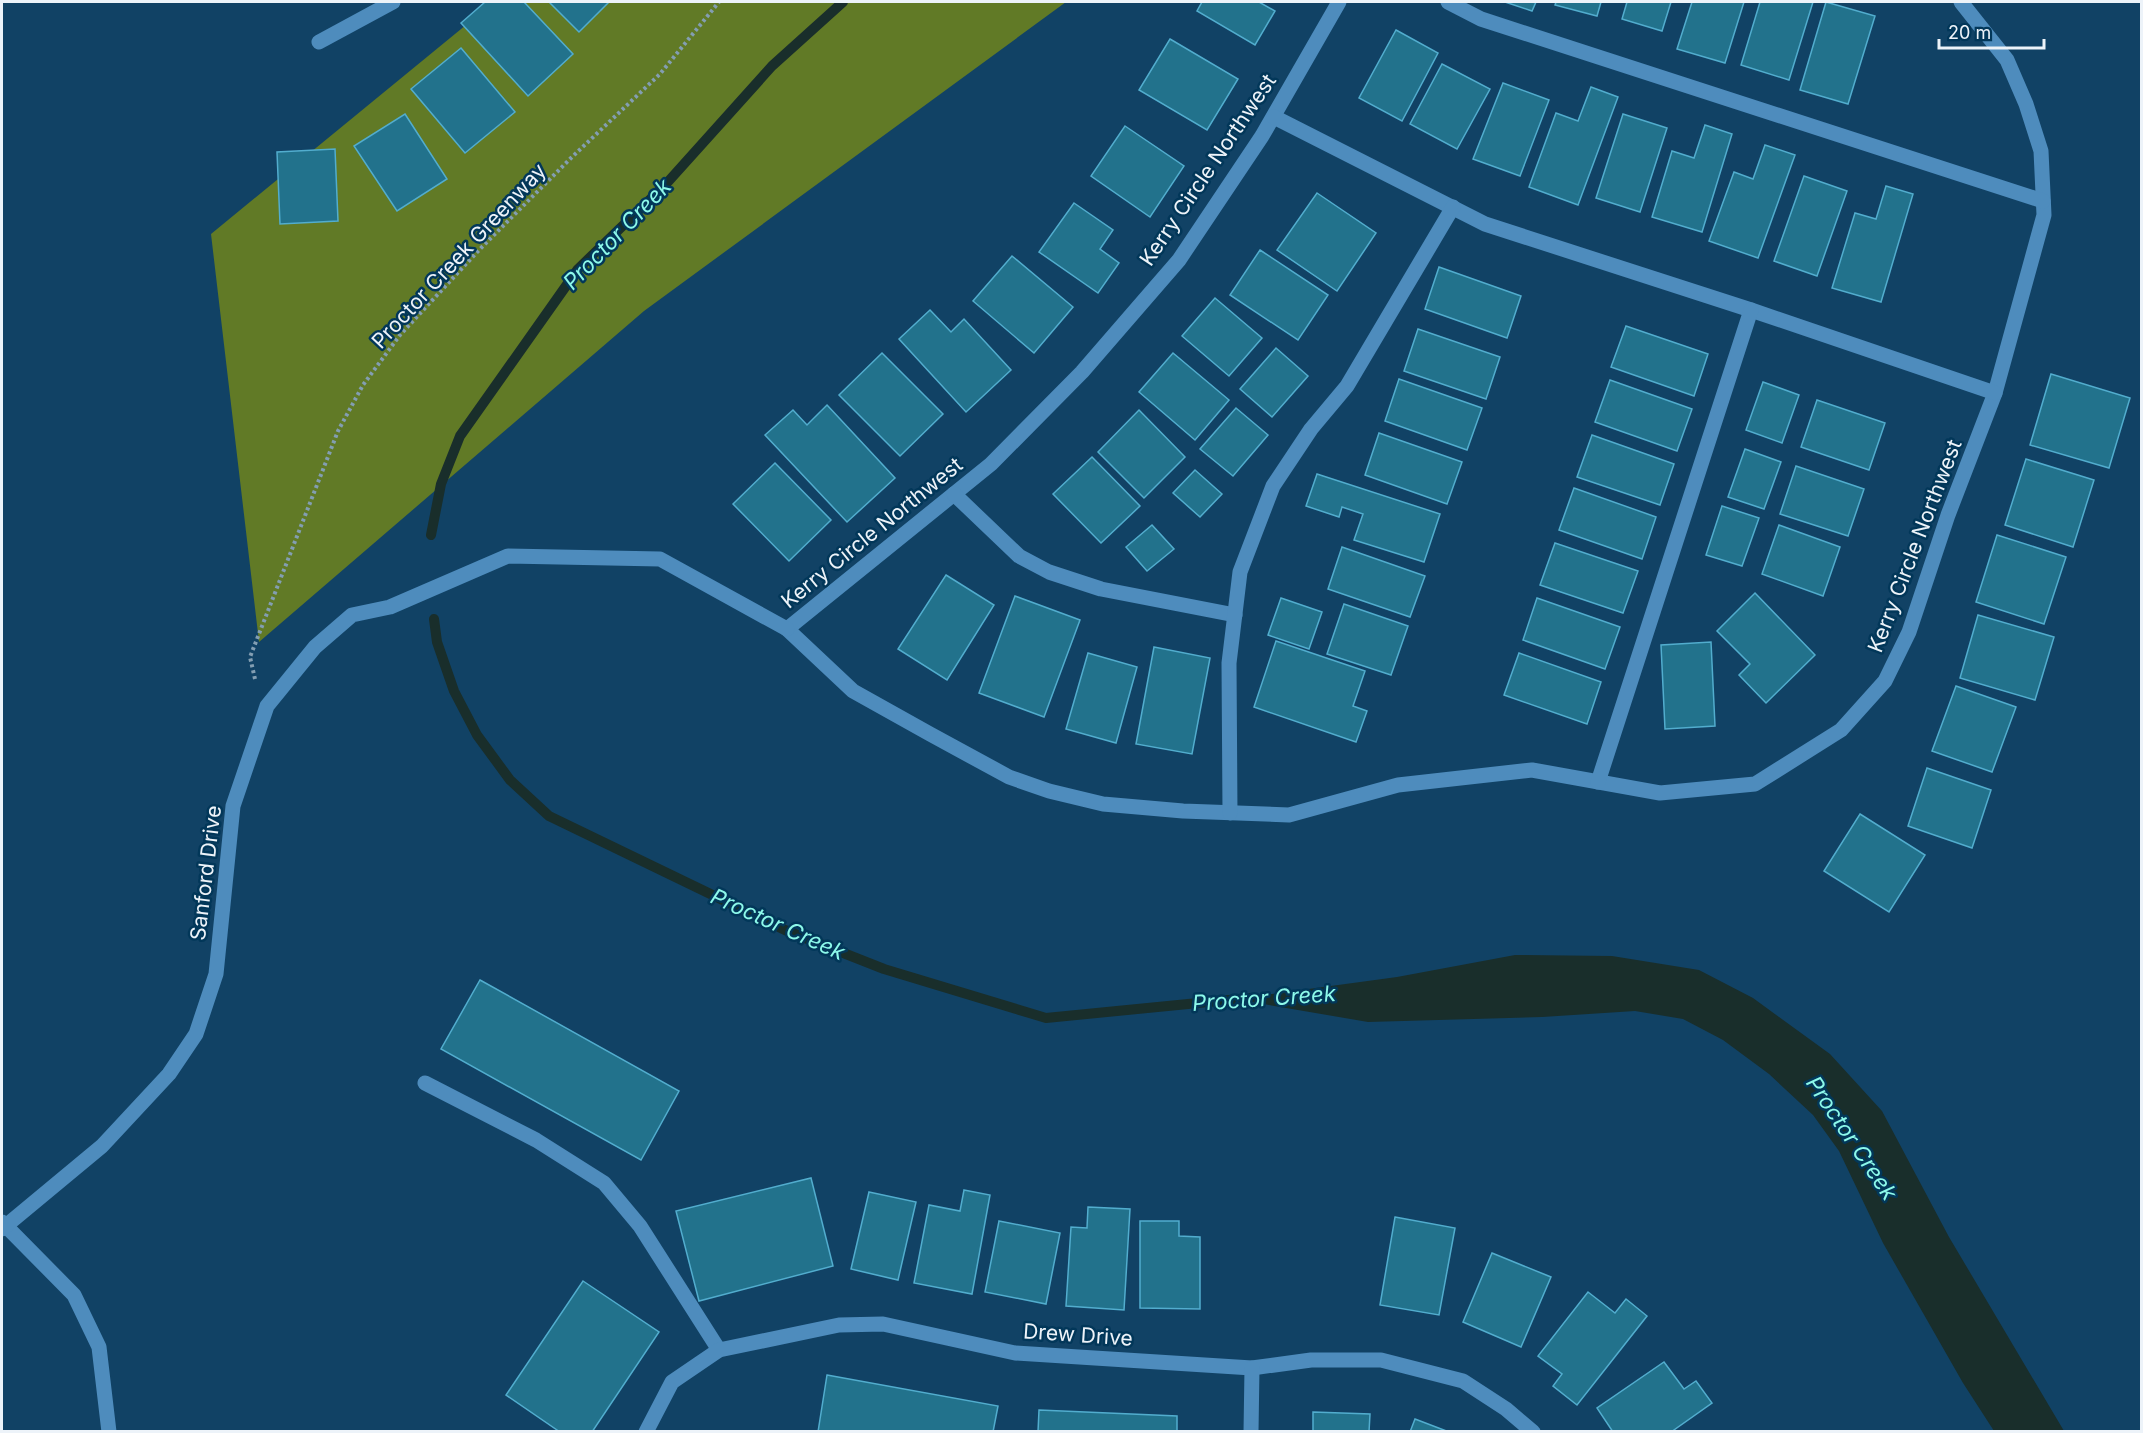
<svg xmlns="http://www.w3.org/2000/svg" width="2143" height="1433" font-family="Inter,sans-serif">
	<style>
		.forest { fill: #617a26 }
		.water { fill: #192e2b }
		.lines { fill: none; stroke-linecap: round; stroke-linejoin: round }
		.stream { stroke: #192e2b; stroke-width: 10 }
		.building { fill: #22728c; stroke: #52adce; stroke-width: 1.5 }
		.path { stroke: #839eb2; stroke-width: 4; stroke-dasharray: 3 3; stroke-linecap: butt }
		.minor { stroke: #4e8cbd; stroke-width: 15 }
		.labels { text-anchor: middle; stroke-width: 5; stroke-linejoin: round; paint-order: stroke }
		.street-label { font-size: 21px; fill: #edf3f9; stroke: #023759 }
		.water-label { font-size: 22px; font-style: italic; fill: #8df9ea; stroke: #023759 }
	</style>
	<rect width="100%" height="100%" fill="#114265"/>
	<polygon class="forest" points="494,2 1066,2 644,311 259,642 211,234"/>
	<polygon class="water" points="1515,955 1612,956 1699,970 1753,998 1830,1054 1882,1111 1949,1237 2064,1431 1994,1431 1963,1383 1883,1243 1839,1151 1813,1115 1769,1074 1723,1040 1683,1019 1635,1011 1542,1017 1368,1022 1234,999 1397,977"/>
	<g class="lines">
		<g class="stream">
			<polyline points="431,535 441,484 460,436 578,269 666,184 772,66 843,2"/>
			<polyline points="434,619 437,642 454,691 477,735 510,780 549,816 785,930 884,969 1046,1018 1249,998"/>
		</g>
	</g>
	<g class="building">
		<polygon points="485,2 524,2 573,54 528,96 461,23"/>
		<polygon points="549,2 609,2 579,32"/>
		<polygon points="1202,2 1259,2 1275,11 1255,45 1197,11"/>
		<polygon points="1505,2 1536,2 1532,11"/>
		<polygon points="1556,2 1601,2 1597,16 1555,5"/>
		<polygon points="1627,2 1671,2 1662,31 1622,19"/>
		<polygon points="1692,2 1744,2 1725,63 1677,49"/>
		<polygon points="1760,2 1813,2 1789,80 1741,65"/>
		<polygon points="1826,2 1875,16 1848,104 1800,90"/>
		<polygon points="1396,30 1438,53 1402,121 1359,98"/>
		<polygon points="1170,39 1238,79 1207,130 1139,90"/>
		<polygon points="461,48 515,112 465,153 411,89"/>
		<polygon points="1442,64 1490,89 1457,149 1410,124"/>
		<polygon points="1503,83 1549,100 1520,176 1473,159"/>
		<polygon points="1591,87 1618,97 1578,205 1529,187 1556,113 1578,121"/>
		<polygon points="405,114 447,179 397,211 354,146"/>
		<polygon points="1623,114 1667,128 1640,212 1596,198"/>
		<polygon points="1705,125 1732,134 1702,232 1652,217 1672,151 1694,158"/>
		<polygon points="1125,126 1184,166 1150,217 1091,176"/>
		<polygon points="1765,145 1795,155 1758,258 1709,241 1734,172 1753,179"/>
		<polygon points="335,149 338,221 280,224 277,152"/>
		<polygon points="1804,176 1847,191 1817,276 1774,261"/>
		<polygon points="1886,186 1913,194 1881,302 1832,288 1855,213 1876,219"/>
		<polygon points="1317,193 1376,233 1337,291 1277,250"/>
		<polygon points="1074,203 1113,230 1100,249 1119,263 1098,293 1039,252"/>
		<polygon points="1260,250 1328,295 1298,340 1230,295"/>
		<polygon points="1012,256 1073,307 1034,353 973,301"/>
		<polygon points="1439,267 1521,296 1507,338 1425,309"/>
		<polygon points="1215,298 1262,338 1229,376 1182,336"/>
		<polygon points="930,310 951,332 964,319 1011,370 966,412 899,339"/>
		<polygon points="1626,326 1708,354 1694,396 1611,367"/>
		<polygon points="1418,329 1500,357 1486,399 1404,371"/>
		<polygon points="1276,348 1308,376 1272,417 1240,389"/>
		<polygon points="882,353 943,414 900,456 839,395"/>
		<polygon points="1173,353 1229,400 1195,440 1139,392"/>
		<polygon points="2051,374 2130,398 2109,468 2030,445"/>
		<polygon points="1399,379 1482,408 1467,450 1385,421"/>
		<polygon points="1610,380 1692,409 1677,451 1595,422"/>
		<polygon points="1763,382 1799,395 1782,443 1746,430"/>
		<polygon points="1817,400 1885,423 1869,470 1801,447"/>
		<polygon points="827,405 895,478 847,522 765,435 793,410 807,425"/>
		<polygon points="1236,408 1268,435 1233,476 1200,449"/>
		<polygon points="1139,410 1185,457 1144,498 1098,452"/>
		<polygon points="1379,433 1462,462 1447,504 1365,475"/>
		<polygon points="1592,435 1674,464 1660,505 1577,477"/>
		<polygon points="1745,449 1781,462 1764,509 1728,497"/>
		<polygon points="1092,457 1140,506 1101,543 1053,494"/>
		<polygon points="2026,459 2094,480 2073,547 2005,525"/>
		<polygon points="775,463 831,520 789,561 733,504"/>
		<polygon points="1796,466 1864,489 1848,536 1780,514"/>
		<polygon points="1195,470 1222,494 1200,517 1173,493"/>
		<polygon points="1317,474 1440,514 1424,562 1354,540 1363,514 1342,507 1339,517 1306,506"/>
		<polygon points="1574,488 1656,517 1642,559 1559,530"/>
		<polygon points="1722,506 1759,518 1742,566 1706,555"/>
		<polygon points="1152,525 1174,549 1147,571 1126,547"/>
		<polygon points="1779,525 1840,547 1823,596 1762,574"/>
		<polygon points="1997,535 2066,557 2044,624 1976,602"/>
		<polygon points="1555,543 1638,571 1623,613 1540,585"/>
		<polygon points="1342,547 1425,576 1410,617 1328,589"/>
		<polygon points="946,575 994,605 947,680 898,649"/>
		<polygon points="1755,593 1815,655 1766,703 1739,675 1750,664 1717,631"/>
		<polygon points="1015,596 1080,620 1044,717 979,693"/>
		<polygon points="1281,598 1322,612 1309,649 1268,635"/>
		<polygon points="1537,598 1620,627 1605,669 1523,640"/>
		<polygon points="1344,604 1408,626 1391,675 1327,654"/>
		<polygon points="1978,615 2054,637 2035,700 1960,678"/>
		<polygon points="1276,641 1365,671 1353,706 1367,711 1356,742 1254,707"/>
		<polygon points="1711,642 1715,726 1665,729 1661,645"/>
		<polygon points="1154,647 1210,658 1192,754 1136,744"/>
		<polygon points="1088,653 1137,667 1116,743 1066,729"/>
		<polygon points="1519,653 1601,682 1587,724 1504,695"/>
		<polygon points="1956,686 2016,707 1992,772 1932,751"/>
		<polygon points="1927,768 1991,790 1972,848 1908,826"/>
		<polygon points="1860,814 1925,855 1889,912 1824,871"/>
		<polygon points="480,980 679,1091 641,1160 441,1049"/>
		<polygon points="811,1178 833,1266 699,1301 676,1211"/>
		<polygon points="964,1190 990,1195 972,1294 914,1283 929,1205 960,1211"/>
		<polygon points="869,1192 916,1202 898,1280 851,1269"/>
		<polygon points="1088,1207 1130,1209 1124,1310 1066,1306 1071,1227 1087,1228"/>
		<polygon points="1395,1217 1455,1228 1439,1315 1380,1305"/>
		<polygon points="999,1221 1060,1233 1046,1304 985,1292"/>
		<polygon points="1140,1221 1179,1221 1179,1236 1200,1237 1200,1309 1140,1308"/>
		<polygon points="1492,1253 1551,1277 1521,1347 1463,1322"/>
		<polygon points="583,1281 659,1332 592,1432 560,1432 506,1395"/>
		<polygon points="1588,1292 1615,1313 1626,1299 1647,1316 1577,1405 1553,1386 1562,1374 1538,1356"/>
		<polygon points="1664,1362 1684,1389 1696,1381 1712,1403 1671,1432 1613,1432 1597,1408"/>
		<polygon points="827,1375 998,1406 993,1432 818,1432"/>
		<polygon points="1039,1410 1177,1416 1177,1432 1038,1432"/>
		<polygon points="1313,1412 1370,1414 1369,1432 1313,1432"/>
		<polygon points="1415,1419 1449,1432 1410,1432"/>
	</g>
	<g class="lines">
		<polyline class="path" points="255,679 250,657 338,431 363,385 400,335 480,249 571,158 660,74 719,2"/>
		<g class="minor">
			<polyline points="1339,2 1262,136 1179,260 1082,372 991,464 787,629 853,691 930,734 1009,777 1049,791 1103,804 1183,811 1289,815 1398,785 1532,770 1660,793 1755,784 1841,730 1885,681 1909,632 1948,515 1995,393 2044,215 2041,151 2026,104 2007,60 1961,2"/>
			<polyline points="1448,2 1481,19 2043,201"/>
			<polyline points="319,42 393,2"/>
			<polyline points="1274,117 1485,224 1751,310 1995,393"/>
			<polyline points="954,494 1019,556 1049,572 1101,589 1235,615"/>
			<polyline points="1598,782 1751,310"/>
			<polyline points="1230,813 1229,663 1240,572 1273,486 1311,429 1347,386 1453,207"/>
			<polyline points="425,1083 536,1140 604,1183 640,1226 719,1350"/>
			<polyline points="2,1222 74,1295 99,1347 109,1432"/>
			<polyline points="2,1229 102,1146 169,1074 196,1034 216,974 233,806 267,706 315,647 352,615 390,607 508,556 660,559 787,629"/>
			<polyline points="646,1432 672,1382 719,1350 839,1325 883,1324 1015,1353 1252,1368 1311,1360 1381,1360 1463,1381 1506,1409 1533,1432"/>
			<polyline points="1251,1432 1252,1368"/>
		</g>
	</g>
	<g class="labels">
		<g class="street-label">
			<text transform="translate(1208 170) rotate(-56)" y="7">Kerry Circle Northwest</text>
			<text transform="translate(459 256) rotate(-47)" y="7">Proctor Creek Greenway</text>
			<text transform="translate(872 533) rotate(-39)" y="7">Kerry Circle Northwest</text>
			<text transform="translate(1915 546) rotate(-69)" y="7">Kerry Circle Northwest</text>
			<text transform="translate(206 873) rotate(-83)" y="7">Sanford Drive</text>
			<text transform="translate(1078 1335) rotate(4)" y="7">Drew Drive</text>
		</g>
		<g class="water-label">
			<text transform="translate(617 234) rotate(-46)" y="8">Proctor Creek</text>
			<text transform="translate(778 924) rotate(24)" y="8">Proctor Creek</text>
			<text transform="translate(1264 998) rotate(-4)" y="8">Proctor Creek</text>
			<text transform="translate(1852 1138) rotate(56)" y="8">Proctor Creek</text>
		</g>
	</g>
	<rect width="2143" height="1433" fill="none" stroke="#edf3f9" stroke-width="6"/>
	<path d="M1939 39v9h105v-9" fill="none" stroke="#edf3f9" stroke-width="3"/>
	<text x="1948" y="39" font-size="18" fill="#edf3f9" stroke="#023759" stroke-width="4.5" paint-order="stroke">20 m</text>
</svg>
